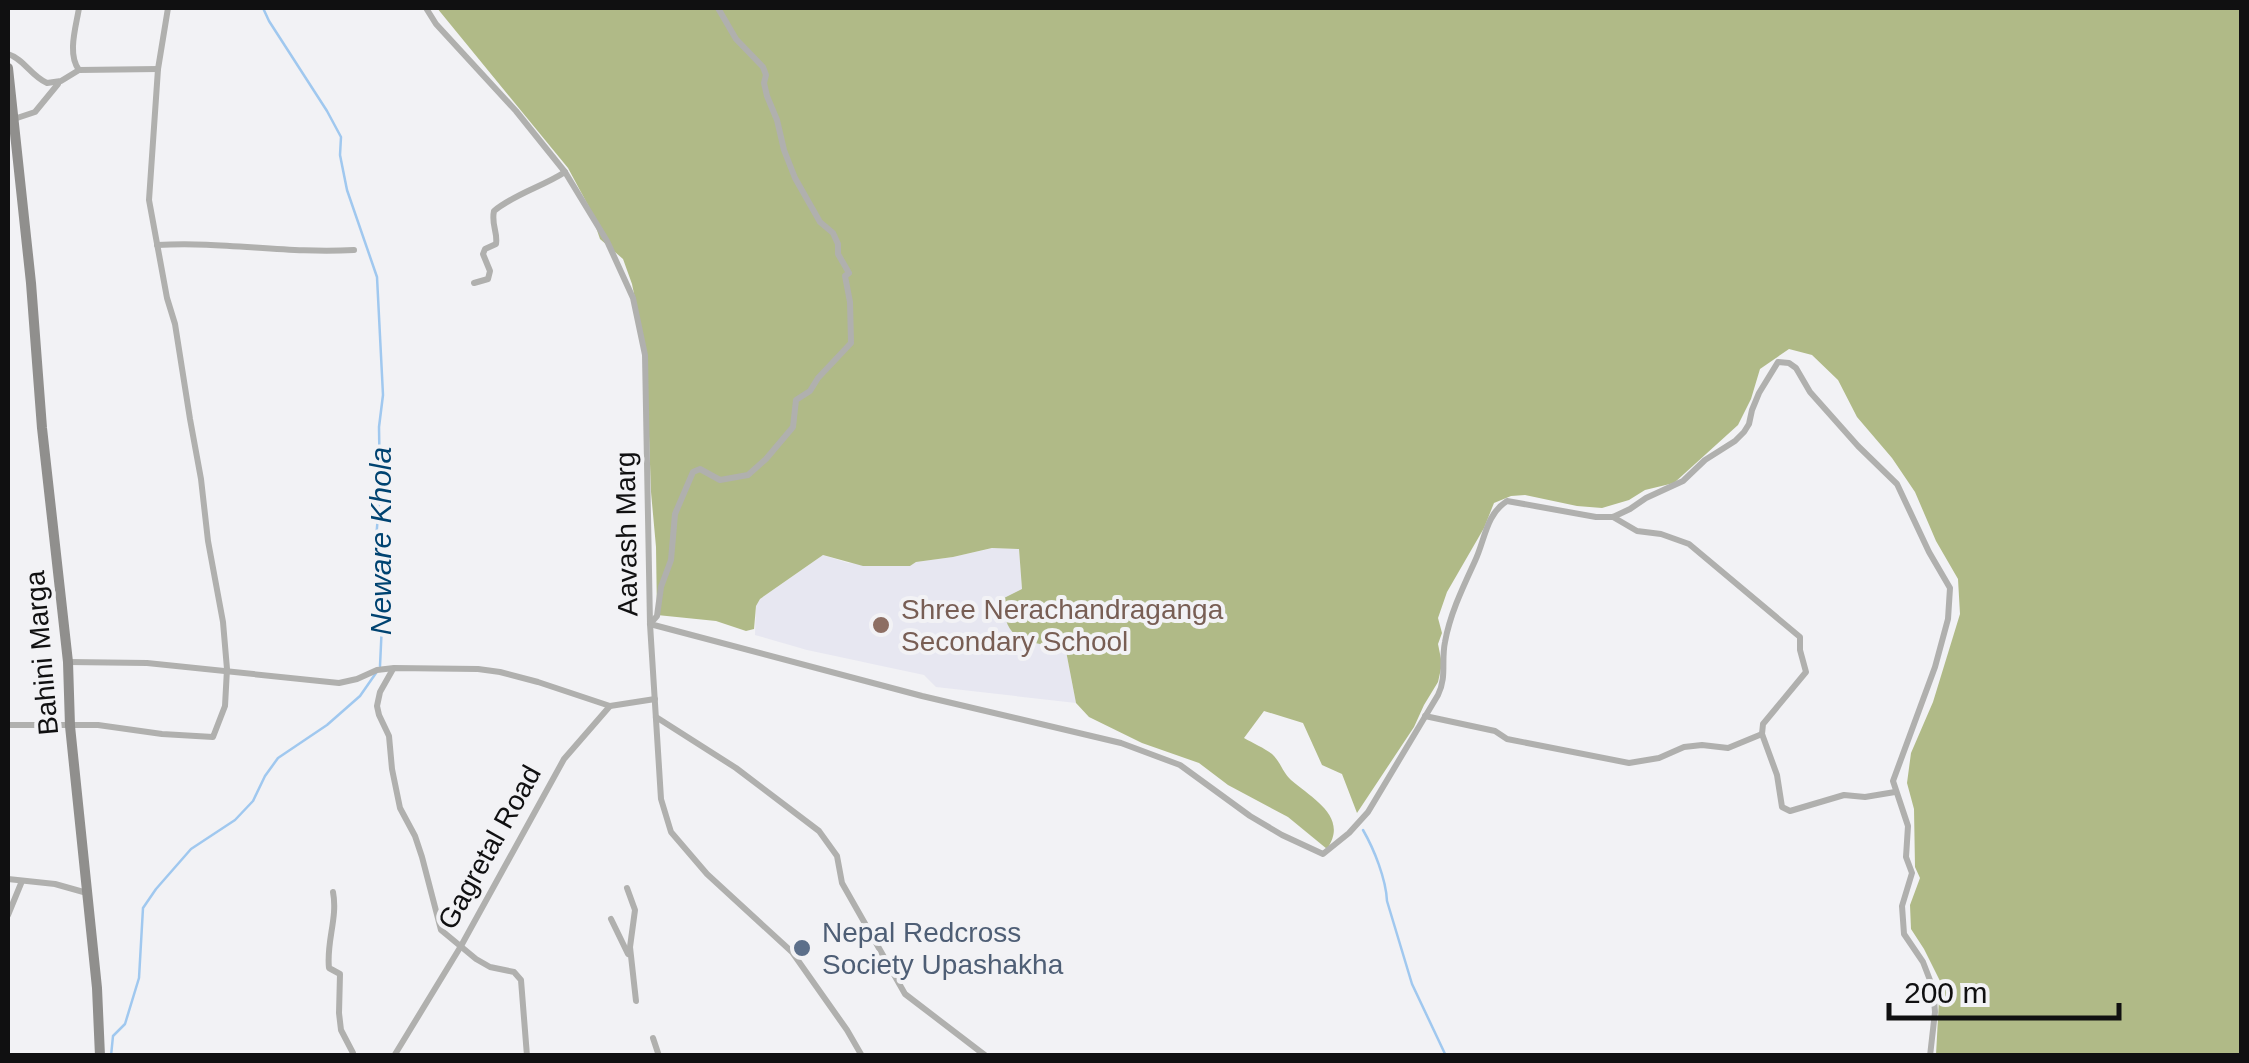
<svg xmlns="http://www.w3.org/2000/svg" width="2249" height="1063" font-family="Arial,sans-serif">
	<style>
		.built { fill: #e7e7f1 }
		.forest { fill: #b0ba87 }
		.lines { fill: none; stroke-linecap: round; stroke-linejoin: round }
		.stream { stroke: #a0c8ef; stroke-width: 2.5 }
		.street { stroke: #b0b0ae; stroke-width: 6 }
		.secondary { stroke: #908f8d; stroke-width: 10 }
		.education-dot { fill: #8d6e63; stroke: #f2f2f5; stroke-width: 4 }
		.service-dot { fill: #5c6f8a; stroke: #f2f2f5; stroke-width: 4 }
		.labels { text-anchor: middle; stroke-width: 8; stroke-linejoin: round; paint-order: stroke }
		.street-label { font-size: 28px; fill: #101011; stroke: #f2f2f5 }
		.education-label { font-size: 28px; fill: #785e54; stroke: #f2f2f5; text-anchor: start }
		.service-label { font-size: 28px; fill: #4e5e75; stroke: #f2f2f5; text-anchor: start }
		.water-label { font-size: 30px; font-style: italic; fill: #004371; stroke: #f2f2f5 }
	</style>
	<rect width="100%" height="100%" fill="#f2f2f5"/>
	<polygon class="built" points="993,548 1019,549 1022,589 1017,638 1066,651 1076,703 936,687 924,675 807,650 755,635 756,606 760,599 823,555 848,563 910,566 916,562 953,557"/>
	<path class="forest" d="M437,8H2241V1055H1936L1940,981L1924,949L1911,929L1910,905L1920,878L1915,867L1914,809L1907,783L1911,753L1933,702L1960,614L1958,579L1936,541L1915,492L1892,458L1857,417L1838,380L1812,355L1789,349L1760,369L1751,399L1738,425L1674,483L1645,490L1629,500L1602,508L1577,506L1525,495L1511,496L1494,503L1484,528L1447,592L1438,618L1442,633L1438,644L1442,664L1438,682L1424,705L1414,727L1357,813L1342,774L1322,765L1303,723L1264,711L1244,738C1253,743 1264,748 1272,754C1280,761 1283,773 1291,780C1313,799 1349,817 1327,849L1288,817L1228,785L1199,763L1142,743L1089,717L1076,703L1066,651C1030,639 1002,646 1004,598L1022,589L1019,549L992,548L953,557L916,562L910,566H863L823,555L760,599L756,606L754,629L746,631L716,621L657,615L656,547L651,492L646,352L632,284L623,259L600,239L589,207L568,168Z"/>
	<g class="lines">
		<g class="stream">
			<polyline points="263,8 269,21 327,111 341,137 340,155 347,190 377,277 383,395 379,427 380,492 375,551 376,604 382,623 380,666"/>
			<path d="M1363,830C1374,849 1386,879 1387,901L1412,984L1446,1056"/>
			<polyline points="111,1056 113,1036 125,1024 139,978 143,908 156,889 191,849 235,820 253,801 265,776 278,758 327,725 360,696 376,673"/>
		</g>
		<g class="street">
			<path d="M79,8C76,27 67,54 79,70L158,69"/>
			<polyline points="426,8 436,24 516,111 565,172 607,241 633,298 645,355 650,624 661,799 671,832 707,874 792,952 847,1030 862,1056"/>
			<path d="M718,8L736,39L763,67L766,75L764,83L767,96L777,120L784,150L795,178L820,222L833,233L838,244V254L849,273L845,276L850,302L851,343L818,378L810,391L796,400L793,427L766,459L748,475L720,480L700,469L693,472L675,514L671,560L661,587L657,616L650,624L922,696L1121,743L1180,765L1250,816L1282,835L1323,854L1349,833L1368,812L1438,695C1447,677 1441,661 1445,642C1450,614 1463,587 1475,561C1485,540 1486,514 1507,501L1596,517H1613L1630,509L1646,498L1683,481L1705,460L1735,441L1744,432L1749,424L1752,410L1759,393L1778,362L1789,363L1796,368L1810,392L1858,446L1897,484L1929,552L1950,588L1948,619L1935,667L1893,781L1908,826L1906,857L1912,873L1902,906L1904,934L1923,962L1933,988L1935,1012L1930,1056"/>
			<path d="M8,54C24,59 31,76 47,83L61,81L79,70"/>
			<polyline points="14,119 35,112 58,84"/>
			<path d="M157,245C224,241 286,254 354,250"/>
			<path d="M474,283L488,279L490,271L483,254L485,249L496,244C498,232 491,225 494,211C516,193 542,187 565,172"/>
			<polyline points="1613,517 1637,531 1661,534 1689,544 1800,637 1800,650 1806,672 1763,724 1762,734 1777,775 1782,807 1790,811 1844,795 1865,797 1895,792"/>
			<polyline points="69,662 147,663 339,683 357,679 377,670 394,668 478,669 500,672 538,682 610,706"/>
			<polyline points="393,669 380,692 377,706 379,715 389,736 392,769 400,808 415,836 422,857 441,930 476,959 490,967 514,972 521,980 527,1056"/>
			<polyline points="1425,716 1495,731 1507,739 1629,763 1659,758 1684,747 1702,745 1728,748 1762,734"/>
			<polyline points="656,717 736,768 819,831 837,856 842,883 905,994 986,1056"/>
			<polyline points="8,725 98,725 162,734 213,737 225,706 227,669 223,622 208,541 201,479 190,419 175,324 167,298 149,200 158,69 168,8"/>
			<polyline points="8,879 55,884 87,893"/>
			<polyline points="627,888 635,910 630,947 636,1001"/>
			<path d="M333,892C338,918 326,942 329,968L340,974L339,1013L341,1030L353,1053"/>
			<polyline points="8,915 22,881"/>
			<polyline points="611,919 628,954"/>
			<polyline points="653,1038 659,1056"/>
			<polyline points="394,1056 461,946 564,759 610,706 655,699"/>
		</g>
		<polyline class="secondary" points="8,68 31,283 42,428 68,662 70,726 97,988 100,1056"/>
	</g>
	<circle class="education-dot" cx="881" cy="625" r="10"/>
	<circle class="service-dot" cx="802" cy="948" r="10"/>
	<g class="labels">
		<g class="street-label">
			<text transform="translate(626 534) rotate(-91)" y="10">Aavash Marg</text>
			<text transform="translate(41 653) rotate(-95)" y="10">Bahini Marga</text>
			<text transform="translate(489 847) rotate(-61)" y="10">Gagretal Road</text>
		</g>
		<g class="education-label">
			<text x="901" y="619">Shree Nerachandraganga<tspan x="901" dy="32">Secondary School</tspan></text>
		</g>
		<g class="service-label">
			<text x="822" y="942">Nepal Redcross<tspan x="822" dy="32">Society Upashakha</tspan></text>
		</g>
		<g class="water-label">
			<text transform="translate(381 541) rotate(-90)" y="10">Neware Khola</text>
		</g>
	</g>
	<rect width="2249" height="1063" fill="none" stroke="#101011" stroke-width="20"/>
	<path d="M1889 1003v15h230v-15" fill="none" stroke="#101011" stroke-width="5"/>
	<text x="1904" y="1003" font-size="30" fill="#101011" stroke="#f2f2f5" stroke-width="8" paint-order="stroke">200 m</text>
</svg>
